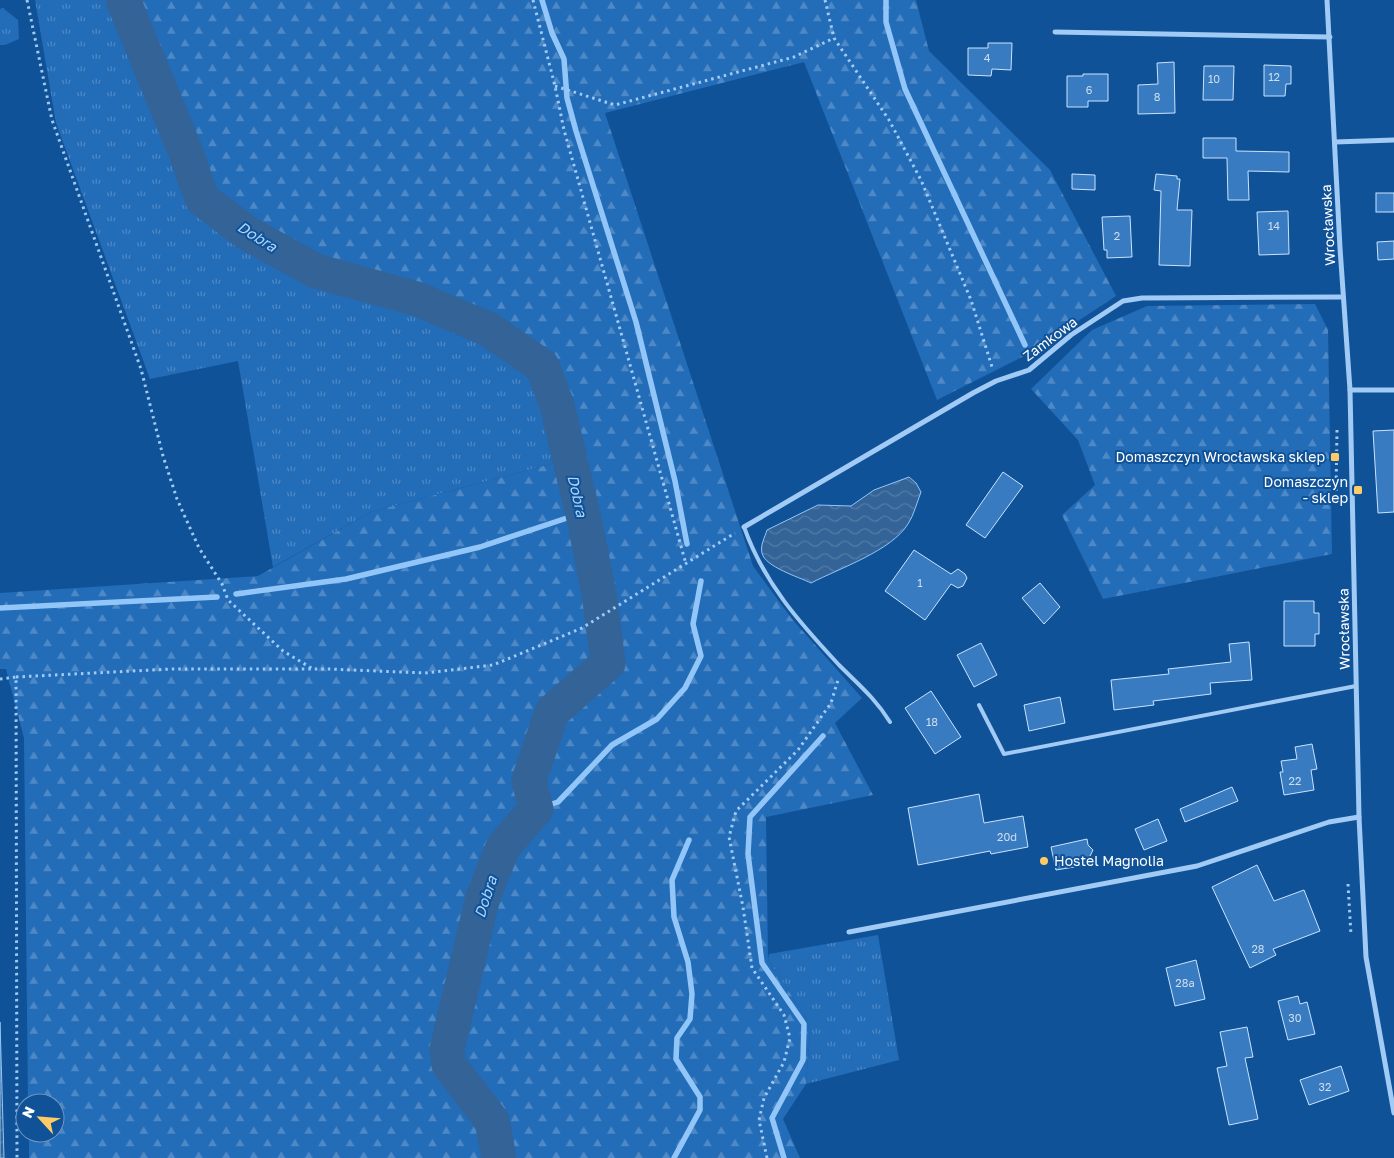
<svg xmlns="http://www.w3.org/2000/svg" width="1394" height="1158" font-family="'Golos Text',sans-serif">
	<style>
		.grass { fill: url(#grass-tufts) }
		.forest { fill: url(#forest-firs) }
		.water { fill: url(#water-waves); stroke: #92c6f8 }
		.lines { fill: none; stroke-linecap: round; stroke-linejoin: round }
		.stream { stroke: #92c6f8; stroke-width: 5.5 }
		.river { stroke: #346497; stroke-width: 35 }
		.building { fill: #387bc1; stroke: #c9e3fe }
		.path { stroke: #a1caf4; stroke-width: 3; stroke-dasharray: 2.5 4; stroke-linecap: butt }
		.service { stroke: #a1caf4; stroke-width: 4 }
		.minor { stroke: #a1caf4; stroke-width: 5 }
		.poi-dot { fill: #ffcb64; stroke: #105298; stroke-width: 2 }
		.labels { text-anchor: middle; stroke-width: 4; stroke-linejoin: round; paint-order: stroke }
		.number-label { font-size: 11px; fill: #cddef0 }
		.street-label { font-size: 14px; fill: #fff; stroke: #105298 }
		.poi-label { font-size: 14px; fill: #fff; stroke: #105298; text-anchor: end }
		.water-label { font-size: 15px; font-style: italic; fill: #add4fb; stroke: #105298 }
	</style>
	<defs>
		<pattern id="grass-tufts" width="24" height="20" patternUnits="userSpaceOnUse" patternTransform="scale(1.25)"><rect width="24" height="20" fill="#226cb8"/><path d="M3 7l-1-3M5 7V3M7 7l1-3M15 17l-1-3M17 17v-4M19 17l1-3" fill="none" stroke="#4e89c6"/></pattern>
		<pattern id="forest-firs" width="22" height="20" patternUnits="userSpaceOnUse" patternTransform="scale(1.25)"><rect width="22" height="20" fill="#226cb8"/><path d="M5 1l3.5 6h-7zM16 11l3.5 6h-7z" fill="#4e89c6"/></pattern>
		<pattern id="water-waves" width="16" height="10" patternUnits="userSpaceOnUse" patternTransform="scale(1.25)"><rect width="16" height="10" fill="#346497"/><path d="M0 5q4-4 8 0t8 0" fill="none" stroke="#527ba7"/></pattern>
	</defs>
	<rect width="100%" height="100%" fill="#105298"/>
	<g class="grass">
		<polygon points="35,0 112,0 187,168 198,210 233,236 313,277 411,303 461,324 517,361 543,384 566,460 371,512 273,567 238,361 150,379 56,123"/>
		<polygon points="3,8 18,20 19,39 5,45 0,45 0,9"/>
		<polygon points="878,935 899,1060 806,1084 810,1032 806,1018 768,959 769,954"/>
	</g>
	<g class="forest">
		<polygon points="134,0 916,0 929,51 1050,170 1116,296 1028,354 937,400 804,62 605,113 753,566 792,619 862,698 835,723 873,795 766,817 768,959 806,1018 810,1032 806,1084 783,1119 800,1158 29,1158 29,1133 55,1133 55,1103 28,1103 24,738 6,669 0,669 0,593 258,576 371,512 577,457 564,402 548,365 525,347 487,324 419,294 314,266 255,230 209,197"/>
		<polygon points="1315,304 1328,330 1332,554 1103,599 1062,515 1095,485 1078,440 1031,389 1092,330 1147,306"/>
	</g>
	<g class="water">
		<path d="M909,477L916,483L921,492C917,502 914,515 908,524C891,551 840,568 811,583C799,577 765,567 762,553C760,545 765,537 767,530L818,505L851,506L874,490Z"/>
		<polygon points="0,1022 4,1158 0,1158"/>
	</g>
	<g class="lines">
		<g class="stream">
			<polyline points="542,0 552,33 564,59 567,98 576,131 636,322 675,481 687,544"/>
			<polyline points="886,0 886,22 905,89 1025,345"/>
			<polyline points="236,594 346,579 480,547 582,513"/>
			<polyline points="0,608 217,597"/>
			<polyline points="536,809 558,802 612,745 657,719 685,688 701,656 693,624 701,581"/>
			<polyline points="674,1158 700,1110 700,1097 676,1059 677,1038 690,1019 692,994 688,962 674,917 672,880 689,840"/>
			<polyline points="784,1158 772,1118 803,1060 804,1024 762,963 748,854 750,817 823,736"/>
		</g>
		<polyline class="river" points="123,0 185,150 202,199 247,233 316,271 417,299 488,329 542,366 557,405 585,523 600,600 608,663 552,712 529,780 536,809 503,847 483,897 447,1049 449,1065 492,1121 499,1158"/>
	</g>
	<g class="building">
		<polygon points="988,43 1012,43 1011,70 992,69 991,76 968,75 968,48 988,48"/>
		<polygon points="1174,62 1175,113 1138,114 1138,85 1158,84 1157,63"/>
		<polygon points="1264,65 1291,66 1291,84 1286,84 1285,96 1264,96"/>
		<polygon points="1204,66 1234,66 1233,100 1203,100"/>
		<polygon points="1083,74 1108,74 1108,101 1088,101 1088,107 1067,107 1067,76 1083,76"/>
		<polygon points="1203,138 1236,138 1236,151 1289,152 1289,172 1248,171 1249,200 1228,200 1227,158 1203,158"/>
		<polygon points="1072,174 1095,175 1095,190 1072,189"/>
		<polygon points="1156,174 1177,176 1177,179 1180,179 1177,210 1192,210 1190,266 1159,265 1161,191 1154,190"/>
		<rect x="1376" y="193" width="18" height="19"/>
		<polygon points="1288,211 1289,254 1259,255 1257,212"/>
		<polygon points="1130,216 1132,257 1107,258 1107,250 1104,250 1102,217"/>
		<polygon points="1394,241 1394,259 1378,260 1377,242"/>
		<polygon points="1394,430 1394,512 1378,513 1373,431"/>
		<polygon points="1003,472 1023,486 985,538 966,525"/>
		<polygon points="914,550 951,574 958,569 965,574 967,578 963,586 958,588 951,584 925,620 885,591"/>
		<polygon points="1040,583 1060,607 1044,624 1022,598"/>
		<polygon points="1284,601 1314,601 1314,613 1319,613 1319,634 1315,634 1315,646 1284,646"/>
		<polygon points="1249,642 1252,680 1210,683 1211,694 1153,701 1154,705 1114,710 1111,680 1169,674 1168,669 1231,662 1229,644"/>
		<polygon points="981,643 997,675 974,687 957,655"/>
		<polygon points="931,691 961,737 935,754 905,708"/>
		<polygon points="1060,697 1065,723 1029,731 1024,705"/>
		<polygon points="1312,744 1317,769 1311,770 1314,790 1284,795 1280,772 1283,772 1281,761 1297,759 1295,747"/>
		<polygon points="1232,787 1238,801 1185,822 1180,809"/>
		<polygon points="979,794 984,823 1023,816 1028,847 991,854 990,851 918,865 908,808"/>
		<polygon points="1158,819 1167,841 1144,850 1135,829"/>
		<polygon points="1087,839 1088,845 1093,850 1090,856 1092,864 1056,870 1051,847"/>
		<polygon points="1257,865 1274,901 1304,890 1320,931 1273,949 1276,955 1250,968 1212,887"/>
		<polygon points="1196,960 1205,999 1175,1006 1166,968"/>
		<polygon points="1298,996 1300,1004 1307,1002 1315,1034 1288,1040 1278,1001"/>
		<polygon points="1247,1027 1253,1057 1245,1058 1258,1119 1229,1125 1217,1068 1227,1066 1220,1032"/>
		<polygon points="1341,1066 1349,1091 1309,1105 1300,1080"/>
	</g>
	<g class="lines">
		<g class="path">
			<polyline points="27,0 52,120 141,369 163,456 177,499 199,548 222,584 228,600 283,651 313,669"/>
			<polyline points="533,0 555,86 564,130 686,564"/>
			<polyline points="825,0 834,38 889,120 921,180 971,300 993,370"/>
			<polyline points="555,86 615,105 794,57 834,38"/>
			<polyline points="1337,430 1336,490 1339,503"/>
			<polyline points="16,677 171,669 328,669 425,673 493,665 582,628 735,533"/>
			<polyline points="0,679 16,677 17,1158"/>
			<polyline points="1348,884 1351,935"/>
			<polyline points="767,1158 759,1120 764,1098 784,1062 790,1038 784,1015 752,968 743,907 729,837 736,811 798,750 831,703 838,680"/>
		</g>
		<g class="service">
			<path d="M744,527C764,583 799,622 839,665C859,685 875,698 890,722"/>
			<polyline points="979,705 1004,754 1356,686"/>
		</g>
		<g class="minor">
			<polyline points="1327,0 1340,248 1350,390 1359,817 1366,957 1394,1113"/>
			<polyline points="1055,32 1330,37"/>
			<polyline points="1335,142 1394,140"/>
			<polyline points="1350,390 1394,390"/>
			<polyline points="744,527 973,393 996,381 1029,370 1071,335 1123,301 1142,298 1343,297"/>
			<polyline points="849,932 1197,866 1329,822 1359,817"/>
		</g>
	</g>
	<g class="poi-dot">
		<rect x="1330" y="452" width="10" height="10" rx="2.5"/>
		<rect x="1353" y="485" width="10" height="10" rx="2.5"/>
		<circle cx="1044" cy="861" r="5"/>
	</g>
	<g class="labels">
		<g class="number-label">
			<text x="987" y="62">4</text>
			<text x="1274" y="81">12</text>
			<text x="1214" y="83">10</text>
			<text x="1089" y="94">6</text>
			<text x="1157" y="101">8</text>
			<text x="1274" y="230">14</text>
			<text x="1117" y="240">2</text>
			<text x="920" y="587">1</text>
			<text x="932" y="726">18</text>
			<text x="1295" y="785">22</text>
			<text x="1007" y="841">20d</text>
			<text x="1258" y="953">28</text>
			<text x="1185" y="987">28a</text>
			<text x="1295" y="1022">30</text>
			<text x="1325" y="1091">32</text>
		</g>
		<g class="street-label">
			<text transform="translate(1328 225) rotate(-93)" y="5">Wrocławska</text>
			<text transform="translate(1050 339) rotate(-37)" y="5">Zamkowa</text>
			<text transform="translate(1344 629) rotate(-91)" y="5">Wrocławska</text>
		</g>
		<g class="poi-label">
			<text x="1325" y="462">Domaszczyn Wrocławska sklep</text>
			<text x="1348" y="487">Domaszczyn<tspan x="1348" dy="16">- sklep</tspan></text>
			<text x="1054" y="866" text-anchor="start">Hostel Magnolia</text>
		</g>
		<g class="water-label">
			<text transform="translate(257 237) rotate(32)" y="5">Dobra</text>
			<text transform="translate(577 496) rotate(77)" y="5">Dobra</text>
			<text transform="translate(486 897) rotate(-72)" y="5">Dobra</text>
		</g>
	</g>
	<g transform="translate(40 1118) rotate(296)"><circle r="24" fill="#105298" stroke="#7097c1"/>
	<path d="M0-4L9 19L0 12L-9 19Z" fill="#ffcb64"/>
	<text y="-8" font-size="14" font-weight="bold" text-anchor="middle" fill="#ffffff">N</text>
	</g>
</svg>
